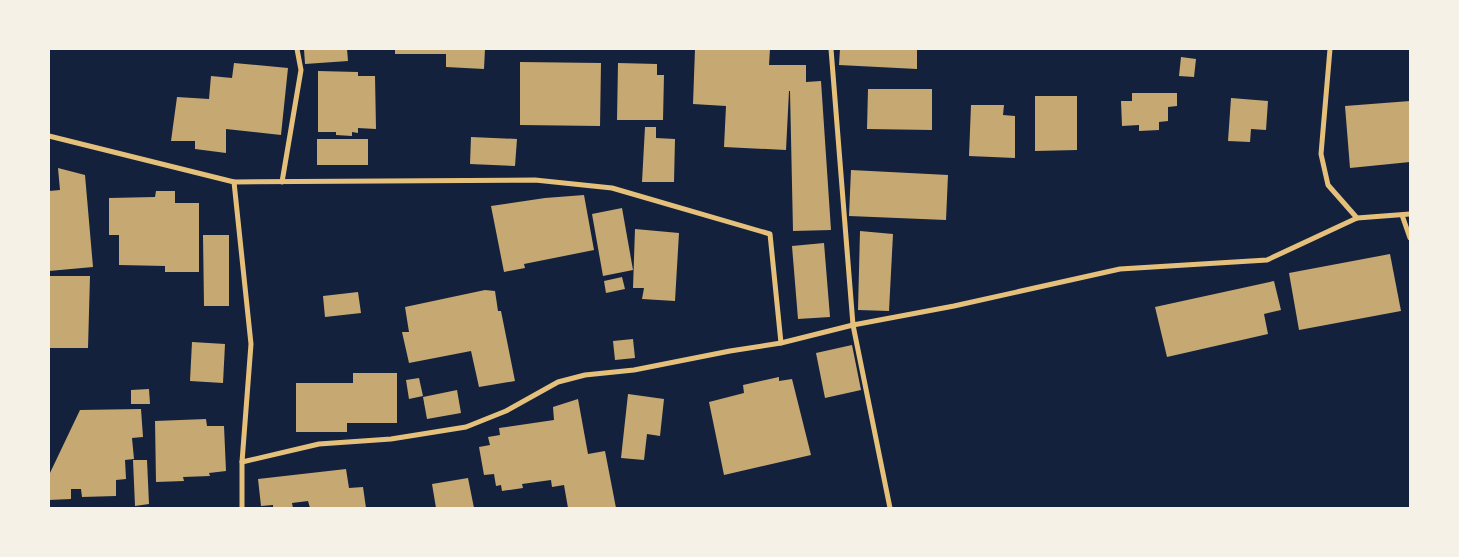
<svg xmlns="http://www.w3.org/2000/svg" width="1459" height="557" font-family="Literata,serif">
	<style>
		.building { fill: #c6a872 }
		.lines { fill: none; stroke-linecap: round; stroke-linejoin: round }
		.minor { stroke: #e5c07b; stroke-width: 5 }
	</style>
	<rect width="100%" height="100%" fill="#14213d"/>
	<g class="building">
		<polygon points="304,49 347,49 348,61 305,64"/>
		<polygon points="395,49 485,49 484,69 446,67 446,54 395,54"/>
		<polygon points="695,49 770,49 769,65 806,65 806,82 821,81 831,230 793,231 790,91 789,91 786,150 724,147 726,106 693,104"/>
		<polygon points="840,49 917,49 917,69 839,65"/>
		<polygon points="1181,57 1196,59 1194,77 1179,76"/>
		<polygon points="520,62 601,63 600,126 520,125"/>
		<polygon points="234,63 288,68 281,135 226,129 226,153 195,149 195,141 171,141 177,97 209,99 211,76 232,78"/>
		<polygon points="618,63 657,64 657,75 664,75 663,120 617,120"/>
		<polygon points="318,71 358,72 358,76 375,76 376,129 358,128 358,133 352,132 352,136 336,135 336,132 318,132"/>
		<polygon points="868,89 932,89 932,130 867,129"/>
		<polygon points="1132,93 1177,93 1177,106 1168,107 1168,121 1159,122 1159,130 1139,131 1139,125 1122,126 1121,101 1132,101"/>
		<polygon points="1035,96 1077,96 1077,150 1035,151"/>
		<polygon points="1231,98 1268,101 1266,130 1251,129 1250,142 1228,141"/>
		<polygon points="1410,101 1410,162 1350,168 1345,106"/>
		<polygon points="971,105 1004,105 1003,115 1015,116 1015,158 969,156"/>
		<polygon points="645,127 656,127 656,138 675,139 674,182 642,182"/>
		<polygon points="471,137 517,139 515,166 470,164"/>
		<rect x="317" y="139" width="51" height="26"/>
		<polygon points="58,168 85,175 93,267 49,271 49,191 60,190"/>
		<polygon points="851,170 948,175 946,220 849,216"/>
		<polygon points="156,191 175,191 175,203 199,203 199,272 165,272 165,266 119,265 119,235 109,235 109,198 155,197"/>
		<polygon points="584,195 594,250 524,264 525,268 504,272 491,206 545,198"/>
		<polygon points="622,208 633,270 603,276 592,214"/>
		<polygon points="635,229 679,233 675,301 642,299 644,288 633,288"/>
		<polygon points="860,231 893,234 889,311 858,310"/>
		<polygon points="203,235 229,235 229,306 204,306"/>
		<polygon points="824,243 830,317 798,319 792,246"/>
		<polygon points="1390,254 1401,311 1299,330 1289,273"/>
		<polygon points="49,276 90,276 88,348 49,348"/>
		<polygon points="622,277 625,289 606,293 604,281"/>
		<polygon points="1274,281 1281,310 1264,314 1268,334 1167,357 1155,307"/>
		<polygon points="485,290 495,291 498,311 501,311 515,381 479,387 471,351 409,363 402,332 409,332 405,307"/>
		<polygon points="358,292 361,313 325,317 323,296"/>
		<polygon points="633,339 635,358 615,360 613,341"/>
		<polygon points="192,342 225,344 223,383 190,381"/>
		<polygon points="852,345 861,390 825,398 816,353"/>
		<polygon points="353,373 397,373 397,423 347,423 347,432 296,432 296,383 353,383"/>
		<polygon points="779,377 779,381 792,379 811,455 724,475 709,402 744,393 743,385"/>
		<polygon points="419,378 423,396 409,399 406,380"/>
		<polygon points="149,389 150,404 131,404 131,390"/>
		<polygon points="457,390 461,413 427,419 423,397"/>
		<polygon points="628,394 664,399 660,436 647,434 644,460 621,458"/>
		<polygon points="578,399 588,454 605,451 616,508 568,508 564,485 552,487 551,480 522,484 523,488 502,491 501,485 496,486 494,474 484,475 479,447 490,445 488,437 500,435 499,428 554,420 553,407"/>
		<polygon points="141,409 143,437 132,438 134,459 125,460 126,479 116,480 116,496 82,497 81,489 71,489 71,499 49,500 49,475 80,410"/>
		<polygon points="206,419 207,426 224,426 226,471 209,473 210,476 183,477 184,481 156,482 155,421"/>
		<polygon points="133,460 147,460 149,504 135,506"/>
		<polygon points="346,469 349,488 363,487 366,508 310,508 308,501 292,503 293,508 273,508 273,505 261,506 258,479"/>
		<polygon points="468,478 474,508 436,508 432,484"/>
	</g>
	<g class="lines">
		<g class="minor">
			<polyline points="831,49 853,325 890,508"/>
			<polyline points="1330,49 1321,154 1328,185 1357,218"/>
			<polyline points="49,136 234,182 535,180 612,188 770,234 781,343"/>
			<polyline points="234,182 251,344 242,462 242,508"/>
			<polyline points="282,182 301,70 297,49"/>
			<polyline points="1402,215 1410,238"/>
			<polyline points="242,462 319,444 391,439 466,427 506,411 558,382 585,375 634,370 730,351 781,343 853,325 954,306 1120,269 1267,260 1357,218 1410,214"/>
		</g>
	</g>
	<rect width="1459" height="557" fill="none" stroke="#f6f1e7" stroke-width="100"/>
</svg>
